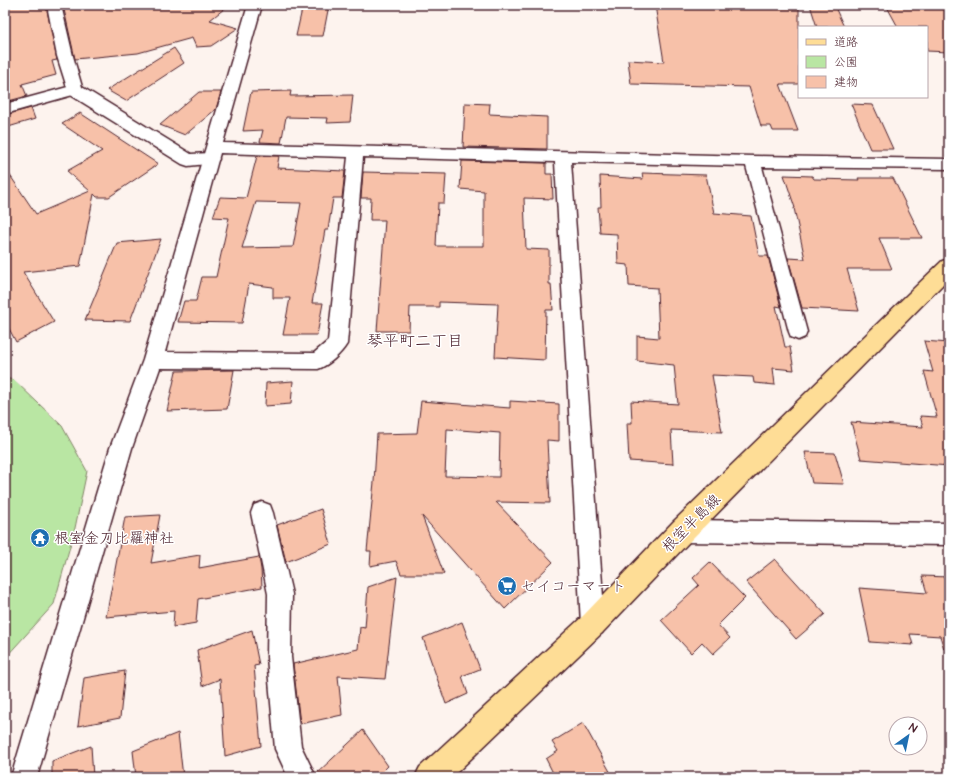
<svg xmlns="http://www.w3.org/2000/svg" width="954" height="782" font-family="'Architects Daughter','Klee One',sans-serif">
	<style>
		.green { fill: #b9e6a3; stroke: #828267 }
		.building { fill: #f7c1a9; stroke: #4a1f2b; fill-rule: evenodd }
		.lines { fill: none; stroke-linecap: round; stroke-linejoin: round }
		.street-casing { stroke: #4a1f2b; stroke-width: 3 }
		.secondary-casing { stroke: #4a1f2b; stroke-width: 3 }
		.primary-casing { stroke: #4a1f2b; stroke-width: 3 }
		.street { fill: #fff; fill-rule: evenodd }
		.secondary { fill: #fff; fill-rule: evenodd }
		.primary { fill: #fedd96; fill-rule: evenodd }
		.labels { text-anchor: middle; stroke-width: 3; stroke-linejoin: round; paint-order: stroke }
		.street-label { font-size: 15px; fill: #4a1f2b; stroke: #fff }
		.poi-label { font-size: 15px; fill: #4a1f2b; stroke: #fff; text-anchor: start }
		.neighbourhood-label { font-size: 16px; fill: #4a1f2b; stroke: #fff }
	</style>
	<rect width="100%" height="100%" fill="#fdf3ee"/>
	<filter id="ink" filterUnits="userSpaceOnUse"><feTurbulence type="fractalNoise" baseFrequency=".025" numOctaves="2"/><feDisplacementMap in="SourceGraphic" scale="8" xChannelSelector="R" yChannelSelector="G"/><feConvolveMatrix kernelMatrix="1 2 1 2 8 2 1 2 1" color-interpolation-filters="sRGB"/></filter>
	<g filter="url(#ink)">
		<polygon class="green" points="5,378 14,380 62,426 87,471 75,528 54,604 5,658"/>
		<g class="building">
			<polygon points="5,5 46,5 57,60 52,61 56,75 22,84 27,96 5,102"/>
			<polygon points="63,5 229,5 210,20 238,28 211,46 196,47 192,38 138,53 75,59"/>
			<polygon points="303,5 329,5 323,36 296,36"/>
			<polygon points="655,5 799,5 799,84 780,84 798,131 773,131 771,126 761,126 749,87 631,84 628,60 664,62"/>
			<polygon points="810,5 834,5 844,27 817,27"/>
			<polygon points="886,5 949,5 949,52 927,51 927,27 898,27"/>
			<polygon points="174,48 184,63 126,101 107,90"/>
			<polygon points="291,91 290,96 353,95 350,122 327,123 328,118 286,117 281,143 260,142 263,130 243,131 251,92"/>
			<polygon points="199,92 221,92 216,109 185,135 160,125"/>
			<polygon points="465,103 490,104 489,114 547,117 547,149 463,147"/>
			<polygon points="851,104 873,105 893,149 870,149"/>
			<polygon points="31,108 35,119 5,128 5,115"/>
			<polygon points="80,113 158,164 109,197 97,197 94,194 80,266 23,272 54,322 16,342 5,321 5,168 36,214 90,191 67,171 102,151 62,124"/>
			<path d="M257,156H279L277,168L345,171L342,198H333L328,230H325L312,303H323L317,335H283L290,298H273V287L249,284L242,323L178,322L184,301H196L202,277H216L229,218L213,217L220,197L246,198ZM256,202L301,203L293,247L242,248Z"/>
			<polygon points="462,161 546,163 546,174 552,174 553,199 524,198 526,249 549,250 549,284 551,284 553,310 546,310 545,360 495,357 498,304 439,302 439,307 410,307 409,331 377,331 385,220 370,220 371,198 361,198 363,172 446,174 444,203 438,203 436,246 484,246 484,191 460,189"/>
			<polygon points="642,173 706,175 714,213 751,216 759,256 768,256 781,307 776,306 785,347 790,347 794,370 773,368 775,385 754,383 753,377 712,375 722,432 671,430 673,464 629,461 627,423 632,423 631,401 678,404 674,365 637,361 637,336 659,338 657,288 629,286 628,265 618,264 617,234 600,233 598,207 601,207 600,176 643,179"/>
			<polygon points="784,175 812,176 814,179 859,180 858,178 893,178 922,238 879,238 892,269 847,269 859,311 802,308 788,258 805,259 794,208 795,208"/>
			<polygon points="161,239 130,321 85,320 117,243"/>
			<polygon points="924,341 949,343 949,466 861,459 851,422 923,427 920,416 937,417 924,371 933,372"/>
			<polygon points="234,370 227,409 167,411 176,371"/>
			<polygon points="293,381 291,404 265,406 266,383"/>
			<path d="M421,401L510,408V401L559,404V441L547,440L550,503L496,502L553,562L505,609L422,516L444,574H401L396,561L370,566L371,551H367L374,482L377,434L417,433ZM447,429L500,433L499,477L445,476Z"/>
			<polygon points="805,452 835,453 844,484 812,483"/>
			<polygon points="321,509 331,544 286,562 277,525"/>
			<polygon points="160,515 151,563 200,555 199,568 259,557 261,569 262,587 198,599 196,623 173,627 174,611 106,617 125,517"/>
			<polygon points="775,559 825,614 796,639 746,582"/>
			<polygon points="710,562 745,598 718,625 730,638 713,654 702,642 691,653 661,620 699,585 693,578"/>
			<polygon points="922,576 949,577 949,648 944,649 940,636 910,634 913,645 870,642 859,588 927,593"/>
			<polygon points="397,577 385,679 338,676 342,715 300,724 293,664 358,649 360,627 365,628 368,587"/>
			<polygon points="462,622 480,669 462,676 468,694 446,704 423,638"/>
			<polygon points="252,630 259,665 254,666 261,746 225,756 220,679 202,686 197,650"/>
			<polygon points="125,671 120,718 78,726 84,678"/>
			<polygon points="583,723 613,777 555,777 546,759 558,751 552,742"/>
			<polygon points="363,730 388,766 377,777 317,777 316,774"/>
			<polygon points="178,733 183,777 136,777 133,751"/>
			<polygon points="91,746 93,777 52,777 52,761"/>
		</g>
		<g class="lines">
			<g class="street-casing">
				<g id="street">
					<path d="M248,5H262L223,143L753,156L949,159V169L762,167L807,332L805,337L798,340L791,337L789,332L746,166L571,162L605,624L602,633L593,636L584,633L581,624L555,162L363,157L347,344C341,354 329,365 318,369L160,368L132,448L37,777H11L110,448L143,360ZM220,153L348,157L328,341L314,353L165,352Z"/>
					<polygon points="75,85 80,87 82,90 80,93 5,114 5,104"/>
					<polygon points="262,502 270,505 273,513 292,594 291,657 301,746 316,777 288,777 275,749 267,657 268,594 251,513 254,505"/>
					<polygon points="682,520 949,523 949,545 682,542 674,539 671,531 674,523"/>
				</g>
			</g>
			<g class="secondary-casing">
				<polygon id="secondary" points="47,5 61,5 73,56 82,87 191,154 210,153 216,155 219,159 216,163 188,166 182,164 69,94 57,56"/>
			</g>
			<g class="primary-casing">
				<polygon id="primary" points="949,259 949,278 691,540 602,633 452,777 415,777 420,767 584,615 673,522 942,261"/>
			</g>
			<use href="#street" class="street"/>
			<use href="#secondary" class="secondary"/>
			<use href="#primary" class="primary"/>
		</g>
	</g>
	<defs>
		<g id="temple-disc" transform="scale(1)"><circle r="9.5" fill="#1f6fb2" stroke="#fff"/><path d="M0-6L5-2H3V0L6.5 2.5H4V6H1.5V3h-3V6H-4V2.5H-6.5L-3 0V-2H-5Z" fill="#fff"/></g>
		<g id="supermarket-disc" transform="scale(1)"><circle r="9.5" fill="#1f6fb2" stroke="#fff"/><path d="M-6-5.5h2.5l.6 2H6L4.5 2H-2.5L-4.4-4H-6ZM-1.5 3.2a1.3 1.3 0 1 0 .1 0ZM3 3.2a1.3 1.3 0 1 0 .1 0Z" fill="#fff"/></g>
	</defs>
	<g fill-rule="evenodd">
		<use href="#temple-disc" x="40" y="538"/>
		<use href="#supermarket-disc" x="507" y="586"/>
	</g>
	<g class="labels">
		<g class="street-label">
			<text transform="translate(691 523) rotate(-45)" y="5">根室半島線</text>
		</g>
		<g class="poi-label">
			<text x="54" y="543">根室金刀比羅神社</text>
			<text x="521" y="591">セイコーマート</text>
		</g>
		<g class="neighbourhood-label">
			<text x="415" y="346">琴平町二丁目</text>
		</g>
	</g>
	<rect width="954" height="782" fill="none" stroke="#fff" stroke-width="20"/>
	<rect x="10" y="10" width="934" height="762" fill="none" stroke="#4a1f2b" stroke-width="1.5" filter="url(#ink)"/>
	<rect x="798" y="26" width="130" height="72" fill="#ffffff" stroke="#b7a5aa"/>
	<rect x="806" y="39" width="20" height="6" fill="#fedd96" stroke="#b7a5aa"/>
	<text x="834" y="46" font-size="12" fill="#4a1f2b">道路</text>
	<rect x="806" y="56" width="20" height="12" fill="#b9e6a3" stroke="#b7a5aa"/>
	<text x="834" y="66" font-size="12" fill="#4a1f2b">公園</text>
	<rect x="806" y="76" width="20" height="12" fill="#f7c1a9" stroke="#b7a5aa"/>
	<text x="834" y="86" font-size="12" fill="#4a1f2b">建物</text>
	<g transform="translate(908 736) rotate(33)"><circle r="19" fill="#ffffff" stroke="#b7a5aa"/>
	<path d="M0-3L7 15L0 10L-7 15Z" fill="#1f6fb2"/>
	<text y="-6" font-size="11" font-weight="bold" text-anchor="middle" fill="#4a1f2b">N</text>
	</g>
</svg>
